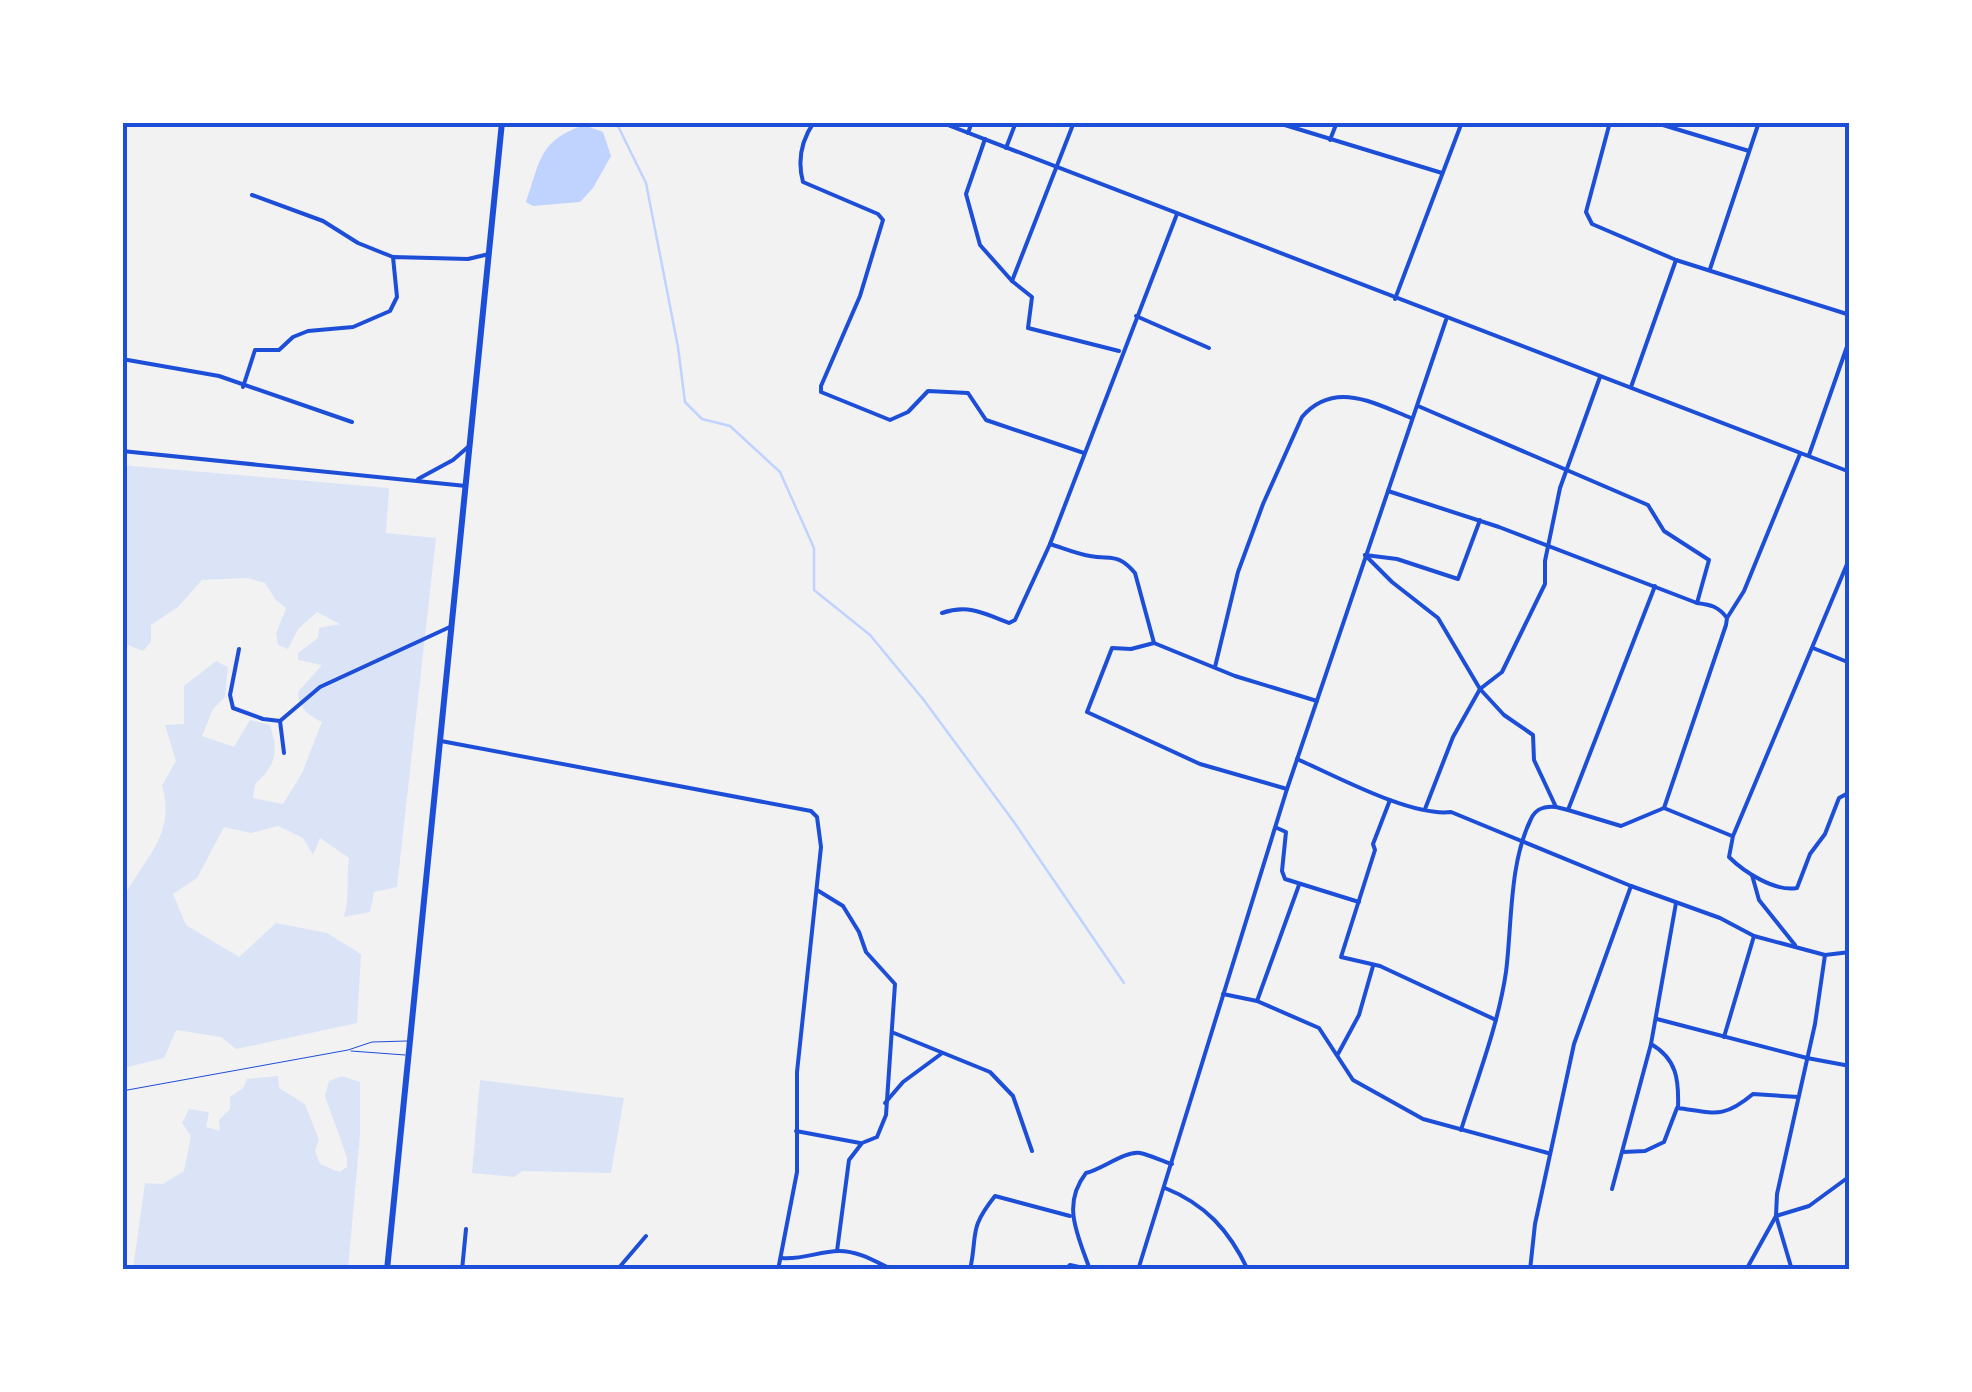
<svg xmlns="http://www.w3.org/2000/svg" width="1972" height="1392" font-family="Arial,sans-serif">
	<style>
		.green { fill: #dbe4f7 }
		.water { fill: #bfd3fe }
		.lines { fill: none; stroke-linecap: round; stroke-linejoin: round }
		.stream { stroke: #bfd3fe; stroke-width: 2.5 }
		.service { stroke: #1d4ed8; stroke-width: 1 }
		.minor { stroke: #1d4ed8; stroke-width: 4 }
		.primary { stroke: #1d4ed8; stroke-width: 6 }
		.neatline { fill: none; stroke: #1d4ed8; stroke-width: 4 }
	</style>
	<rect width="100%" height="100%" fill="#f2f2f2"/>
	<g class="green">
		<path d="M122,465L389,488L386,533L436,538L397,887L374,892L370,912L344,917C350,897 346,878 349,858L320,838L313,855L303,838L278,826L251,833L224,827L197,878L173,894L186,925L239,957L276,923L327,933L361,954L357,1023L236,1049L221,1037L176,1030L164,1058L123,1068C123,1042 117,911 124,897C145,857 176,835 162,785L176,761L165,725L184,724V686L216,661L228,667L225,697L213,709L202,736L234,747L250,720L270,725C279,752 276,765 255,784L253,798L283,804L302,773L322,722C308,715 299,709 298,692L322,665L298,660V653L318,638L319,628L340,624L317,612L298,629L288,649L278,645L276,634L286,608L276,600L265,583L247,578L202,580L178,607L151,625V642L143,651L123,643Z"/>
		<polygon points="278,1076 279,1088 305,1104 319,1140 315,1151 320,1164 339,1172 347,1167 347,1158 325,1096 329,1081 342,1076 360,1082 360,1135 348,1269 133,1269 145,1183 163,1184 184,1171 191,1136 182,1123 189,1109 209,1112 206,1127 220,1131 219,1120 230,1109 230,1097 243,1088 247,1079"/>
		<polygon points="480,1080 624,1098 611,1173 522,1171 514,1177 472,1173"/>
	</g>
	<path class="water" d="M584,125L603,132L611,156L593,188L580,202L533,206L526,202C541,159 539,141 584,125Z"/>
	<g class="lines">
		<polyline class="stream" points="616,122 646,183 678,347 685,402 702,419 730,426 780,472 814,548 814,590 870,635 923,699 1014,822 1124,983"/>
		<g class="service">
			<polyline points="351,1051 405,1055"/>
			<polyline points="122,1091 348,1050 372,1042 407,1041"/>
		</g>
		<g class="minor">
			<path d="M814,122C801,141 797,160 803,182L878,214L883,220L860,296L821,386V392L890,420L908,412L928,391L968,393L986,420L1084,453"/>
			<polyline points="940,122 1850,472"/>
			<polyline points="1275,122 1442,173"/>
			<polyline points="1610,122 1586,212 1592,224 1676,260 1850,315"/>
			<polyline points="1653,122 1749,151"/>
			<polyline points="968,133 972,122"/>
			<polyline points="985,139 966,194 980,245 1012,281 1032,297 1028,328 1119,351"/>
			<polyline points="1330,140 1337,122"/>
			<polyline points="1006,148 1016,122"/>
			<polyline points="252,195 323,221 358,243 393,257"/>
			<polyline points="1710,269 1759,122"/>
			<polyline points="1012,281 1074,122"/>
			<polyline points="1395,299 1462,122"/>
			<polyline points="1136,316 1209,348"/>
			<polyline points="122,359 219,376 352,422"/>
			<polyline points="243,387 255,350 279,350 293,337 308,331 353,327 390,311 397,297 393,257 468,259 489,254"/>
			<polyline points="1631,387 1676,260"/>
			<polyline points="1418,406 1648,505 1664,531 1709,560 1697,603"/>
			<polyline points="122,451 466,486"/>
			<polyline points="1809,455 1850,338"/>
			<polyline points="418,479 453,460 468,447"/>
			<path d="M1388,491L1499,527L1697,603C1711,605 1718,606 1727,618L1726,625L1664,808"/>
			<path d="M1050,544C1063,548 1077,554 1090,556C1112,560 1118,553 1135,573L1154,643L1235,676L1317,701"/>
			<path d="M1365,555L1392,582L1438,618L1480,689L1504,715L1533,735L1534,760L1556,807C1545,806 1536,808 1531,819C1509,863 1512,925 1506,972C1498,1026 1477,1079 1461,1130"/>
			<polyline points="1365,555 1397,559 1458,579 1480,520"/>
			<path d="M1850,557L1733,836L1729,857C1744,872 1775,892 1797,888L1810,854L1825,834L1839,798L1850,792"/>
			<path d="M942,613C968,604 984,613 1009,623L1015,620L1050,544L1177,214"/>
			<polyline points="1727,618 1744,591 1800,454"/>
			<polyline points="1154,643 1131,649 1112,648 1087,712 1200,764 1287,789"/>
			<polyline points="1813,648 1850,663"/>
			<polyline points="239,649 230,695 233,708 263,719 280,721 320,687 452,626"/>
			<path d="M1215,667L1238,572L1263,504L1302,417C1334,380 1374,403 1411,418"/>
			<polyline points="280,721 284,753"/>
			<polyline points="441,741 811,811 817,817 821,847 797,1072 797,1172 778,1270"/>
			<path d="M1297,759C1336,776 1411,817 1451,812L1631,886L1720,918L1754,936L1825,955L1850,952"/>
			<polyline points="1390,800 1373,844 1375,850 1341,957 1380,966 1496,1020"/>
			<polyline points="1556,807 1568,810 1655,586"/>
			<polyline points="1425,809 1453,737 1480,689 1502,672 1545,584 1545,561 1560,488 1600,377"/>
			<polyline points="1568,810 1621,826 1664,808 1732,836"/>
			<polyline points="1277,828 1286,832 1282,871 1285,879 1359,902"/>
			<polyline points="1752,875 1759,900 1795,945"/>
			<polyline points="817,890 843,906 859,932 866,952 895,984 886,1115 877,1137 862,1143 849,1160 837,1251"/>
			<polyline points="1223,994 1257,1001 1299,885"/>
			<polyline points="1257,1001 1319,1028 1353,1080 1423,1119 1548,1153"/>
			<polyline points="1657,1019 1807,1058 1850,1066"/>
			<polyline points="894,1033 990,1072 1013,1096 1032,1151"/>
			<polyline points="1724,1037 1754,936"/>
			<path d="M1651,1044C1677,1059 1679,1080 1678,1108C1715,1113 1723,1119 1753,1094L1798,1097"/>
			<polyline points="1338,1054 1359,1015 1373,966"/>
			<polyline points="885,1103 903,1082 941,1054"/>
			<polyline points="796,1131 860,1143"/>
			<polyline points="1623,1152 1645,1151 1664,1142 1677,1108"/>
			<path d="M1165,1188C1205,1204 1229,1230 1248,1270"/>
			<polyline points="1612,1189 1651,1044 1676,903"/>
			<path d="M782,1258C802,1260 820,1251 839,1251C859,1251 876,1262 893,1270"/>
			<polyline points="462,1270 466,1229"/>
			<polyline points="617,1270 646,1236"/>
			<path d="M970,1270C978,1233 968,1230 995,1196L1070,1216"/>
			<polyline points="1065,1270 1070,1265 1088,1269"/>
			<path d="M1090,1270C1078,1235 1061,1205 1086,1173C1103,1169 1124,1151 1140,1153C1150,1155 1162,1161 1172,1164"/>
			<polyline points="1138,1270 1287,789 1446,320"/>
			<polyline points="1530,1270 1535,1224 1574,1044 1631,886"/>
			<polyline points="1746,1270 1776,1216 1809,1206 1850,1176"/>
			<polyline points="1792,1270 1776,1216 1777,1194 1815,1024 1825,955"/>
		</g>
		<polyline class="primary" points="387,1270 502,122"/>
	</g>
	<rect width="1972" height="1392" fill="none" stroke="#ffffff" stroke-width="250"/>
	<rect x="125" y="125" width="1722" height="1142" class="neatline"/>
</svg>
